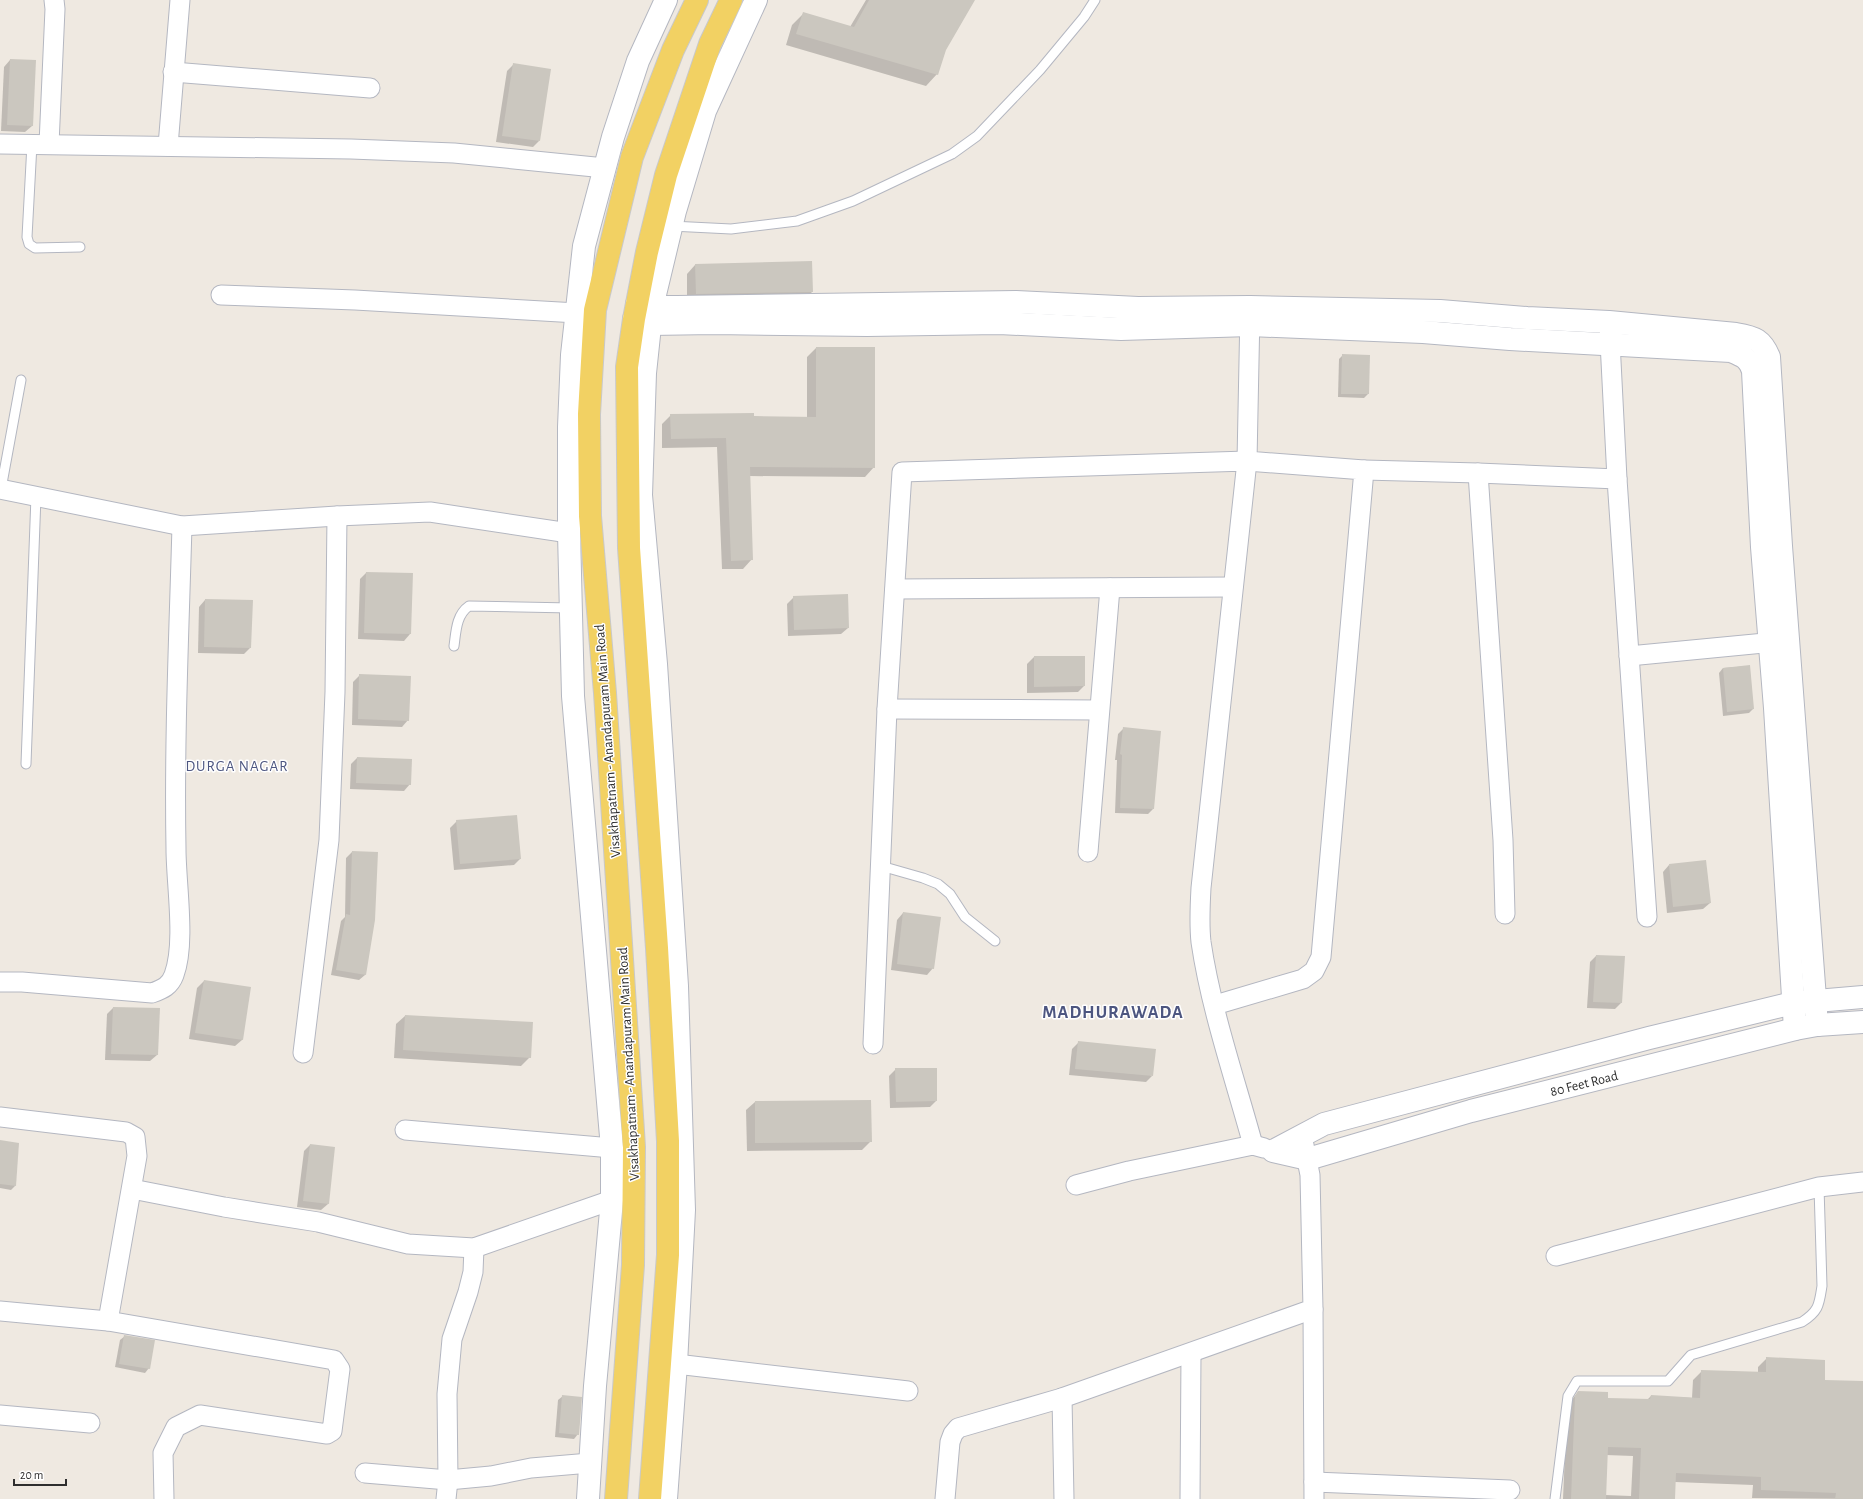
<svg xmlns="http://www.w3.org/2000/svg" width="1863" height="1499" font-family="'Alegreya Sans',sans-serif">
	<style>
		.shadow { fill: #0003; fill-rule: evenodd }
		.building { fill: #cbc7bf }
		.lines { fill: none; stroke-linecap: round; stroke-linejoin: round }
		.service-casing { stroke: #b4b7c1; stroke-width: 11 }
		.minor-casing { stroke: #b4b7c1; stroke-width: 21 }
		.tertiary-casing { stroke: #b4b7c1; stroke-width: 24 }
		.primary-casing { stroke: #c9c9c9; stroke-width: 24 }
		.service { stroke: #fff; stroke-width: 9 }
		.minor { stroke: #fff; stroke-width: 19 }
		.tertiary { stroke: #fff; stroke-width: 22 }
		.primary { stroke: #f2d163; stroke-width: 22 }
		.labels { text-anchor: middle; stroke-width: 3; stroke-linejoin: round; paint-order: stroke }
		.street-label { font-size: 14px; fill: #2e2e2e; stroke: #fff }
		.neighbourhood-label { font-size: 15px; letter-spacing: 1px; fill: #4d5680; stroke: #fff }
		.district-label { font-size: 18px; font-weight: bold; letter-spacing: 1px; fill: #4d5680; stroke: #fff }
	</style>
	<rect width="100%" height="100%" fill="#efe9e1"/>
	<g class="shadow">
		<polygon points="866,0 974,0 945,50 937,74 926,86 786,45 792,25 803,14 850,27"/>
		<polygon points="10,60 32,126 25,132 1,131 4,67"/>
		<polygon points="514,64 539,141 533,147 496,142 507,71"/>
		<polygon points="811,262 812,292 803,301 687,303 687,274 695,265"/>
		<polygon points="816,348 874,467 865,477 749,476 752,559 743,569 722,569 717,447 662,448 662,424 671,415 807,418 807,357"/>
		<polygon points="1343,355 1368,394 1364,398 1338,397 1339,359"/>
		<polygon points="366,573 412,574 410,634 404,641 358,639 360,579"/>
		<polygon points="794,597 848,628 841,634 788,636 787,604"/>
		<polygon points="205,600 250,648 244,654 198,653 199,607"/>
		<polygon points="1034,657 1084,657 1084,686 1078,692 1027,693 1027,664"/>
		<polygon points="1749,666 1753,709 1749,713 1723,716 1719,673 1723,668"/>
		<polygon points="360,675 408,720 402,727 352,725 353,682"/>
		<polygon points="1124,728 1153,809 1148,814 1115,813 1117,760 1115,760 1118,734"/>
		<polygon points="357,758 410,784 404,791 350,789 351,764"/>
		<polygon points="457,821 520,859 514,865 454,870 450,828"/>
		<polygon points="352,852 376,853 365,975 359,980 331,975 341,921 345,917 346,858"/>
		<polygon points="1669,865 1710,903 1703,909 1667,913 1663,872"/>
		<polygon points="903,913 933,968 927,975 891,970 897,920"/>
		<polygon points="1596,956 1621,1003 1615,1009 1587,1008 1590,962"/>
		<polygon points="204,981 250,988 242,1040 235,1046 189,1039 197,988"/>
		<polygon points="113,1008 159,1009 157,1055 150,1061 105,1060 107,1014"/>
		<polygon points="405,1016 530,1057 521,1066 394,1058 396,1024"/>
		<polygon points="1079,1042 1152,1076 1146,1082 1069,1075 1072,1049"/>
		<polygon points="896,1069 936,1101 930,1107 890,1108 889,1076"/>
		<polygon points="755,1102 871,1141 862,1150 747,1151 746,1110"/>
		<polygon points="0,1141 15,1186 11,1190 0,1188"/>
		<polygon points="310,1145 328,1204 321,1210 297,1207 304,1151"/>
		<polygon points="125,1336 149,1368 145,1373 115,1367 120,1340"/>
		<path d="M1767,1358L1823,1381L1863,1382V1499L1752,1498L1753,1485L1675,1482L1674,1499H1563L1567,1406L1578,1392L1607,1399L1647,1400L1651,1396L1692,1398L1693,1380L1702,1371L1758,1373V1367ZM1606,1455L1633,1456L1631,1496L1605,1495Z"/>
		<polygon points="563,1396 578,1434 574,1439 555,1437 558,1400"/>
	</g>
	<g class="building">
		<polygon points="869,0 975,0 946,50 938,75 796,34 803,12 854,27"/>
		<polygon points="10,59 36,60 33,126 7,125"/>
		<polygon points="513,63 551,69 540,141 502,136"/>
		<polygon points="812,261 813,292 696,294 695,264"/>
		<polygon points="816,347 875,347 875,468 750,467 753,560 731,561 726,438 671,439 670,414 754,413 754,416 816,417"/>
		<polygon points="1342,354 1370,355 1369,394 1341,394"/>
		<polygon points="366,572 413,573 411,634 364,633"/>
		<polygon points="848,594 849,628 794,630 793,596"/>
		<polygon points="205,599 253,600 251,648 204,647"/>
		<polygon points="1034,656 1085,656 1085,686 1034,687"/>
		<polygon points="1750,665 1754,709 1727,712 1723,668"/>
		<polygon points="359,674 411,676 409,721 358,719"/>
		<polygon points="1123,727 1161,731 1154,809 1120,808 1122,755 1120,754"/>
		<polygon points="357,757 412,759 411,785 356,783"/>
		<polygon points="517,815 521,859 460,864 456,820"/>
		<polygon points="352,851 378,852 375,920 366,975 336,970 346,914 350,915"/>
		<polygon points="1706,860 1711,903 1673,907 1669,864"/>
		<polygon points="903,912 941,917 934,969 897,964"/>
		<polygon points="1596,955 1625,956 1622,1003 1593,1002"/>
		<polygon points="204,980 251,987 243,1040 195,1033"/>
		<polygon points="113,1007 160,1008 158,1055 111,1054"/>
		<polygon points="405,1015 533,1022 531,1058 403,1050"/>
		<polygon points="1078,1041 1156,1049 1153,1076 1075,1069"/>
		<polygon points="895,1068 937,1068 937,1101 896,1102"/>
		<polygon points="871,1100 872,1142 755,1143 755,1101"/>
		<polygon points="0,1140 19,1143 16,1186 0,1184"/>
		<polygon points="310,1144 335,1147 329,1204 303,1201"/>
		<polygon points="124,1335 155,1340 150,1369 119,1364"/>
		<polygon points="1766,1357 1825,1360 1825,1380 1863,1381 1863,1499 1835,1499 1836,1493 1761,1490 1761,1477 1676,1473 1675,1499 1639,1499 1641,1448 1608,1447 1606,1499 1571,1499 1575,1396 1578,1391 1608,1392 1608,1398 1650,1399 1651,1395 1700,1398 1701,1370 1766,1372"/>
		<polygon points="562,1395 582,1397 579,1435 559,1433"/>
	</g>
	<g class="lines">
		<g class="service-casing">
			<g id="service">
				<polyline points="32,144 27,237 29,244 35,248 80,247"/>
				<polyline points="671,226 731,229 797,221 853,201 952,154 977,136 1040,70 1084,17 1095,0"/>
				<polyline points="1,489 21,380"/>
				<path d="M454,646C456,632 456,615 469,606L571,608"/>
				<polyline points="26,764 36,496"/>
				<polyline points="881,866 923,878 938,884 950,894 965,917 995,941"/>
				<path d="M1555,1499L1568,1396L1577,1381H1668L1691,1355L1802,1322C1819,1311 1819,1305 1822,1286L1819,1187"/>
			</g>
		</g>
		<g class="minor-casing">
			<g id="minor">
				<polyline points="173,72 370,88"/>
				<polyline points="0,144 351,149 454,153 605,168"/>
				<polyline points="49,144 55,9 54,0"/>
				<polyline points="168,146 180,0"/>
				<polyline points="221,295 355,300 577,313"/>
				<polyline points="1609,322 1617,479"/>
				<polyline points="1364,470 1478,473 1617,479 1647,917"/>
				<polyline points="1478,473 1503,840 1505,914"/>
				<polyline points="0,489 182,526 337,516 430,512 569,533"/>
				<polyline points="895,589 1233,587"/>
				<polyline points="1629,656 1785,641"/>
				<polyline points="887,709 1099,710"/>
				<polyline points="1088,852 1110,588"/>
				<path d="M0,982H22L152,993C163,989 170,986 174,975C186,943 176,884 176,849C174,741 179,633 182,526"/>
				<polyline points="1215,1005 1303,979 1314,971 1321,957 1364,470 1247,461 1250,311"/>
				<path d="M873,1044L887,709L902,472L1247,461L1201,888C1200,906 1199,924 1201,942C1211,1010 1235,1079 1253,1145"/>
				<polyline points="303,1053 329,840 335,692 337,516"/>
				<polyline points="0,1117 126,1132 135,1137 137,1156 108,1321 0,1311"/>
				<polyline points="405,1130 612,1148"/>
				<polyline points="1076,1185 1129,1171 1253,1145 1264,1148"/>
				<polyline points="132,1189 224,1207 318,1222 408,1244 474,1248 612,1200"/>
				<polyline points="1556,1256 1819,1187 1863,1182"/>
				<polyline points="1313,1309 1314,1499"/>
				<polyline points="108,1321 334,1360 340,1369 332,1431 327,1434 200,1415 176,1427 163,1453 164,1499"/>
				<polyline points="676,1364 908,1391"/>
				<polyline points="0,1415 90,1423"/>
				<polyline points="365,1473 448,1480 491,1476 531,1468 590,1463"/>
				<polyline points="1314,1482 1510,1490"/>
				<polyline points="446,1499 448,1480 447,1394 452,1339 468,1292 473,1272 474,1248"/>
				<polyline points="945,1499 950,1442 953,1434 958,1428 1062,1398"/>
				<polyline points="1064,1499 1062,1398 1313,1309 1310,1175 1304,1145"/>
				<polyline points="1190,1499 1191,1354"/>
			</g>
		</g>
		<g class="tertiary-casing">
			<g id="tertiary">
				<path d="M637,304L652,307H677L1016,302L1138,308L1250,307L1440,311L1527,318L1609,322L1736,334C1755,337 1762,340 1769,357L1781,546L1817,1025"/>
				<path d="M634,319L650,324L714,323L867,325L999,323L1121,329L1250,325L1423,332L1510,339L1731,351C1743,356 1749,358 1753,371L1762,547L1775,708L1795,1029"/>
				<polyline points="1863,997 1793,1003 1649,1038 1324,1124 1273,1151 1308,1159 1471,1111 1795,1029 1817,1025 1863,1022"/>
				<polyline points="588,1499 595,1386 612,1200 612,1148 573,696 569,533 569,427 572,355 584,246 613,137 638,61 666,0"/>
				<polyline points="666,1499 676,1364 684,1210 677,986 656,664 641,495 645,373 652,307 675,211 705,111 756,0"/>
			</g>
		</g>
		<g class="primary-casing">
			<g id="primary">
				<polyline points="616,1499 633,1265 634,1147 605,693 590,516 589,414 595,310 632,157 673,50 697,0"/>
				<polyline points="650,1499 668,1255 668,1141 657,948 629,548 627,367 634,319 647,252 666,175 710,44 731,0"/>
			</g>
		</g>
		<use href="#service" class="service"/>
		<use href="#minor" class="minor"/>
		<use href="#tertiary" class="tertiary"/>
		<use href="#primary" class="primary"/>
	</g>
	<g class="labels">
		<g class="street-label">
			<text transform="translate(607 741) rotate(-94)" y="5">Visakhapatnam - Anandapuram Main Road</text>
			<text transform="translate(628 1064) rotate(-93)" y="5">Visakhapatnam - Anandapuram Main Road</text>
			<text transform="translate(1584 1083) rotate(-14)" y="5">80 Feet Road</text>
		</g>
		<g class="neighbourhood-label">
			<text x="237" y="771">DURGA NAGAR</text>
		</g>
		<g class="district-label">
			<text x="1113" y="1018">MADHURAWADA</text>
		</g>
	</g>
	<path d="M14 1479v6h52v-6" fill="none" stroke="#2e2e2e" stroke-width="2"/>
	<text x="20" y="1479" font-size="12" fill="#2e2e2e" stroke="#ffffff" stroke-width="3" paint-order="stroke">20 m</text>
</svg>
